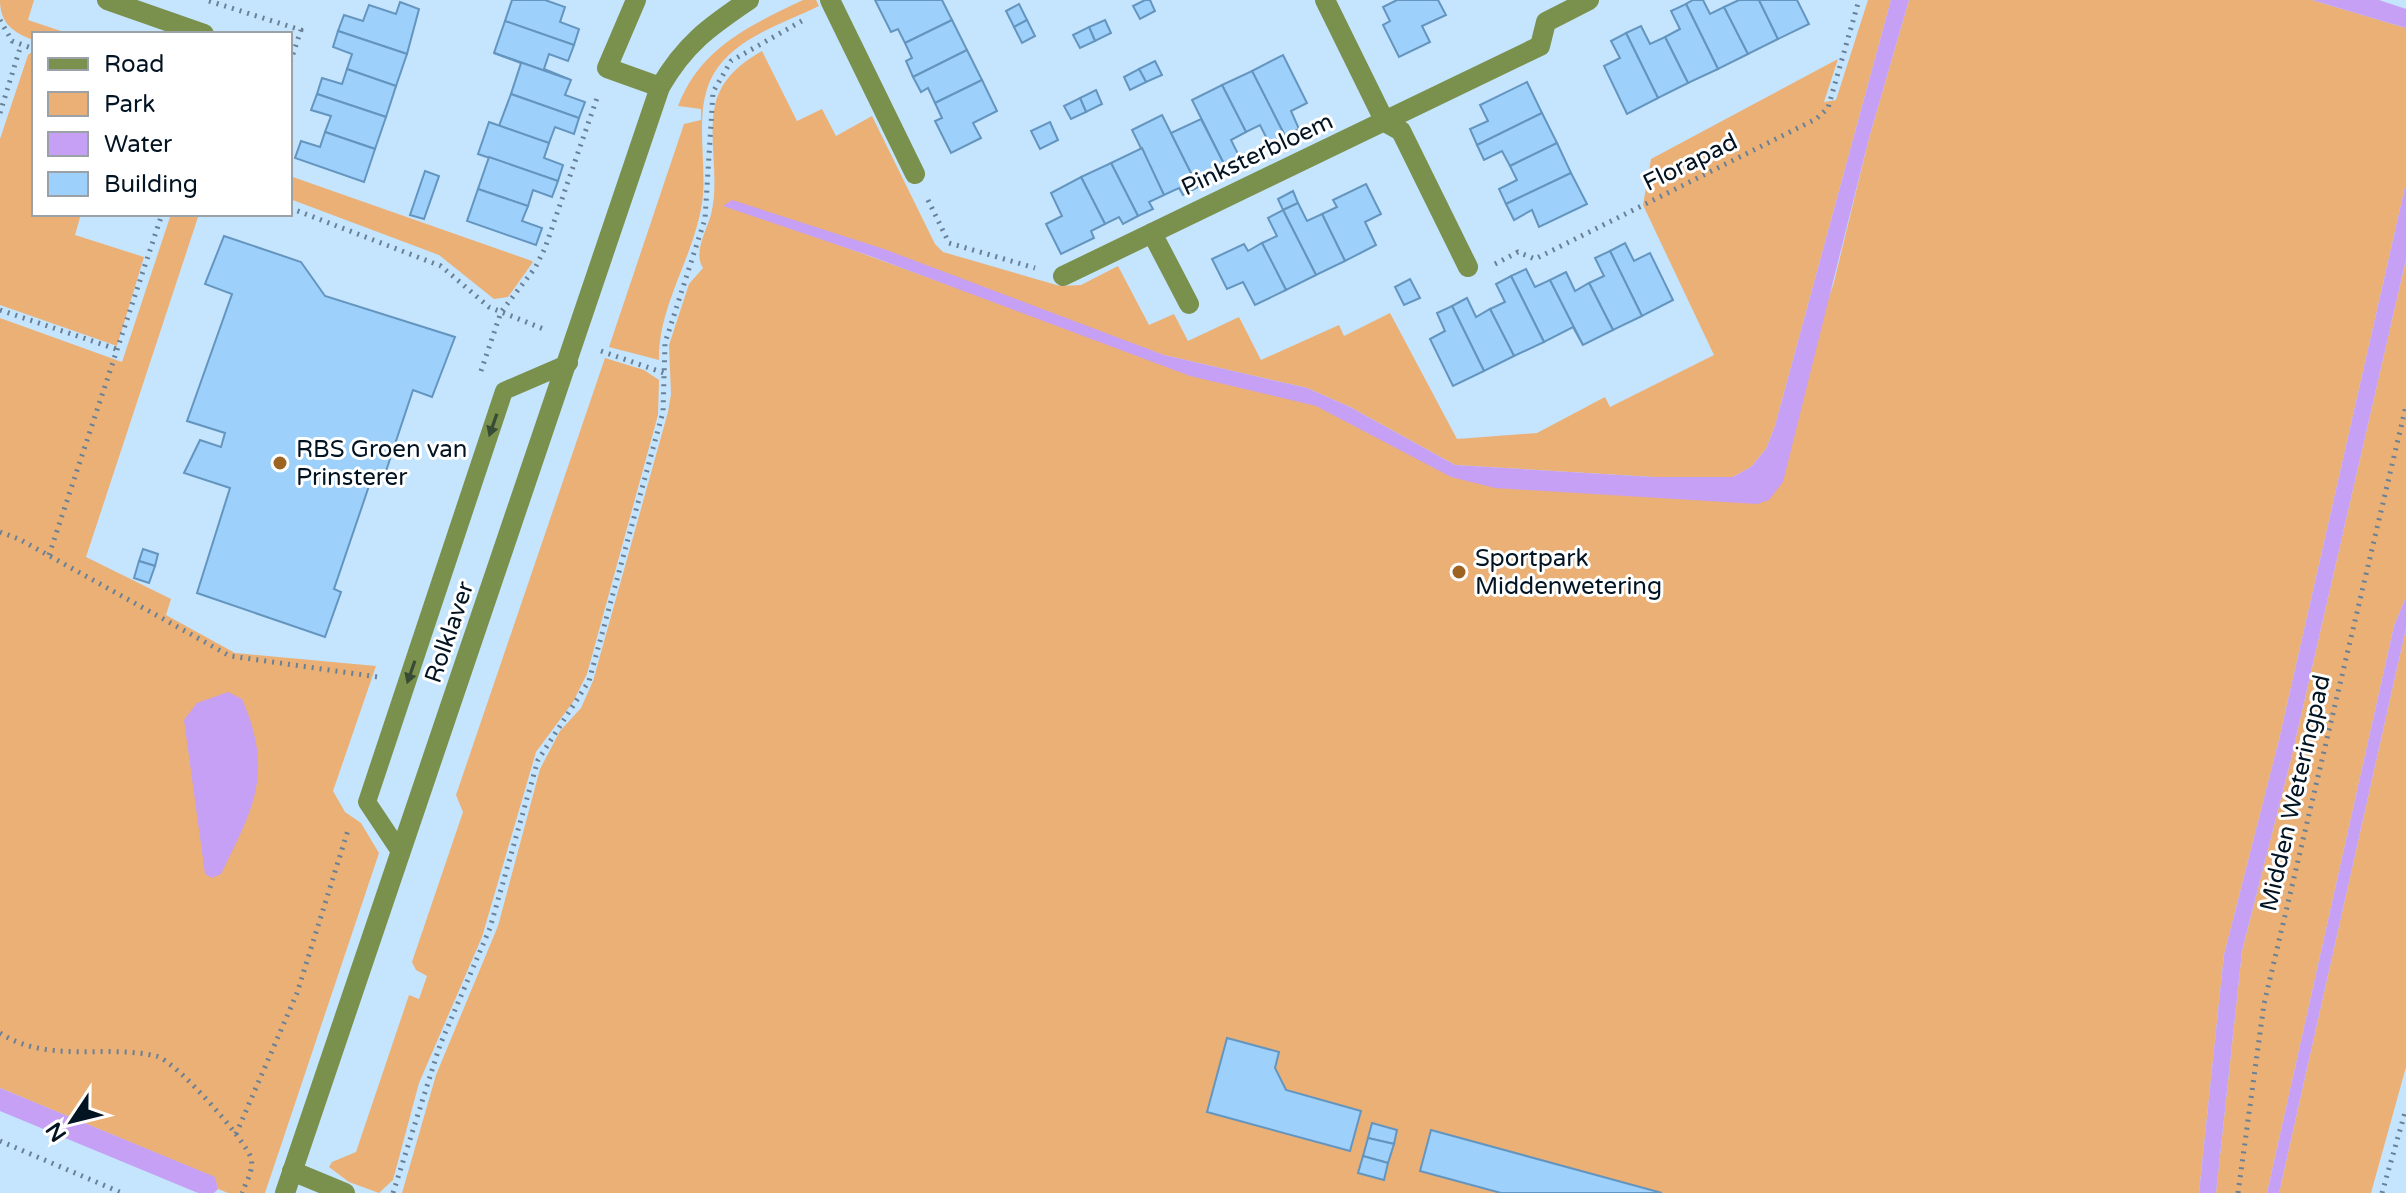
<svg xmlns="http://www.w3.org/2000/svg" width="2406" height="1193" font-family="'Varela Round',sans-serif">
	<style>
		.green { fill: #ebb076 }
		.water { fill: #c6a0f4 }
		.building { fill: #9dd0fb; stroke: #6495be; stroke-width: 2 }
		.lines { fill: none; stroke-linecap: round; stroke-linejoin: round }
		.path { stroke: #698196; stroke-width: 5; stroke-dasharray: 2 6; stroke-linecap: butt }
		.service { stroke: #7a914d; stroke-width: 18 }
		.minor { stroke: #7a914d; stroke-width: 20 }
		.tertiary { stroke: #7a914d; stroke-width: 20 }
		.oneway { fill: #384c35 }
		.poi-dot { fill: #9c6321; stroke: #fff; stroke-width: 3 }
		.labels { text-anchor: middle; stroke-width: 6; stroke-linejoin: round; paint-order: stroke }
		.street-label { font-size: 24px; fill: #021322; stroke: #fff }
		.poi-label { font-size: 24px; fill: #021322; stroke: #fff; text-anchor: start }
	</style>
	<rect width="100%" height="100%" fill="#c5e4fe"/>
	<g class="green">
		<path d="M0,0H34L28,20L70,34H34V40C13,33 0,23 0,0Z"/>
		<path d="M803,0H816L819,6C782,24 734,38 713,75C694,109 706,157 703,195C698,251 658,303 659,360L609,347L684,124L701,120V109L678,106C701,47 749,26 803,0Z"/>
		<path d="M1868,0H1891L1775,426L1766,449L1751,467L1733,477H1653L1455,465L1350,407L1307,388L1164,355L732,206L1127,350L1304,397L1460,474L1766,490L1834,282L1869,138L1909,0H2312L2406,28V183L2279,740L2224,955L2199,1193H402L436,1075L498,926L540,769L560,731L581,708L593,681L668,412L671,394L669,345L689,284L703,268C692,251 709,228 712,210C719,176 708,138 715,105C721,79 741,63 762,51L797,121L822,109L836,136L872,116L935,244L943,252L1060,286L1081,285L1118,266L1149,325L1174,314L1188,341L1239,317L1261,360L1339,325L1344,336L1390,313L1457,439L1537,433L1605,397L1610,407L1714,355L1643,205L1651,159L1838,59L1824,102L1836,100Z"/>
		<polygon points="33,51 34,214 81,214 75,235 144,257 117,346 0,305 0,139 28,55"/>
		<polygon points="290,176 532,261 533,262 508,297 494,299 439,255 290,199"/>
		<polygon points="171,214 199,214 86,557 171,599 166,615 235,653 376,666 333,791 345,812 361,823 379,853 265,1193 228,1193 218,1189 214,1177 0,1088 0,318 122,362"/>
		<polygon points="2406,259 2406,597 2394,626 2267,1193 2216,1193 2242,951 2290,763"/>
		<polygon points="605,358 644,370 659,380 658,415 587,674 573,702 536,752 482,937 419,1083 393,1180 379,1193 349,1182 329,1167 332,1162 356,1152 409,995 419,999 427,976 416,970 412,962 463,812 456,795"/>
		<polygon points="2406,628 2406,1067 2371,1193 2279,1193"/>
	</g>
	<g class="water">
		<polygon points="1891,0 1909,0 1869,138 1783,482 1769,500 1757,504 1495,488 1451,477 1316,406 1190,376 870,256 723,206 732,200 884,249 1164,355 1307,388 1350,407 1455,465 1653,477 1733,477 1751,467 1766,449 1775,426"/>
		<polygon points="2312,0 2379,0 2406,9 2406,28"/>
		<polygon points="2406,183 2406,259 2290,763 2242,951 2216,1193 2199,1193 2224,955 2279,740"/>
		<polygon points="2406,597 2406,628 2279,1193 2267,1193 2394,626"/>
		<path d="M228,692L242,699C274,773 254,807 221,874L212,878L205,874L184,720L197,703Z"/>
		<polygon points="0,1088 215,1177 218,1189 214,1193 198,1193 0,1111"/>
	</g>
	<g class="building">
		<polygon points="512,0 545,0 565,7 560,22 579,29 574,45 505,21"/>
		<polygon points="875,0 942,0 952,20 905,43 898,29 891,32"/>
		<polygon points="1145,0 1150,0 1155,11 1140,19 1133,6"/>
		<polygon points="1397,0 1438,0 1446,15 1422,26 1430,42 1399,57 1383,25 1390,21 1383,7"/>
		<polygon points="1693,0 1703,0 1710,14 1724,7 1748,54 1718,69 1686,4"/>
		<polygon points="1739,0 1759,0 1778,39 1748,54 1724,7"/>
		<polygon points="1759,0 1797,0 1809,24 1778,39"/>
		<polygon points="400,2 419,9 407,54 338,31 344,15 363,21 369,5 396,14"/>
		<polygon points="1019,4 1027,20 1014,27 1006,11"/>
		<polygon points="1686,4 1718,69 1688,83 1665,37 1680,29 1671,11"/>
		<polygon points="952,20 967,50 913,77 906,61 912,58 905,43"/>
		<polygon points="1027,20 1035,36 1022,43 1014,27"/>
		<polygon points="1105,20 1111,33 1095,41 1089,27"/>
		<polygon points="505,21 574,45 568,61 549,54 544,69 571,80 494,53"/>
		<polygon points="1641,26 1650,44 1665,37 1688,83 1658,98 1626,33"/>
		<polygon points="1089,27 1095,41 1080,48 1073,35"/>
		<polygon points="338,31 407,54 396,86 347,69 352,54 333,47"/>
		<polygon points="1626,33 1658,98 1627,114 1604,66 1620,58 1611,41"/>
		<polygon points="967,50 982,80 935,103 928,88 921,92 913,77"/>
		<polygon points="494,53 571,80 565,95 585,102 579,118 511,94 521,63"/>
		<polygon points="1283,55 1307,103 1291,111 1299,129 1285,136 1252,71"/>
		<polygon points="1155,61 1162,75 1146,82 1139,69"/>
		<polygon points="347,69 396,86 386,117 317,94 322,78 342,84"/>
		<polygon points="1139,69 1146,82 1130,90 1124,77"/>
		<polygon points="1252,71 1285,136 1269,143 1260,125 1246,132 1222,85"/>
		<polygon points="982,80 997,111 973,123 981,138 951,153 935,121 942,118 935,103"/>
		<polygon points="1527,82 1542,113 1477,145 1470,129 1488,121 1480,105"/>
		<polygon points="1222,85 1246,132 1231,140 1240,158 1225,166 1192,100"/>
		<polygon points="1096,90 1102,104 1086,112 1080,98"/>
		<polygon points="317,94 386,117 375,149 325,132 331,116 311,110"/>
		<polygon points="511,94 579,118 574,134 555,127 549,143 499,126"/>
		<polygon points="1080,98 1086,112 1071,119 1064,106"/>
		<polygon points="1542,113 1557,143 1510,166 1502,151 1484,160 1477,145"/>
		<polygon points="1162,115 1198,187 1183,195 1179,188 1164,195 1132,130"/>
		<polygon points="1201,119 1225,166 1210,173 1213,179 1198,187 1171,133"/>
		<polygon points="489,122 549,143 544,158 563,165 558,181 478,154"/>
		<polygon points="1050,122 1058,140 1040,149 1031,131"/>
		<polygon points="325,132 375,149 364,182 295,158 301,141 320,147"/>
		<polygon points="1557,143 1571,173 1506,204 1499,189 1517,180 1510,166"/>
		<polygon points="1142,148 1164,195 1149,202 1153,209 1138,216 1111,163"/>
		<polygon points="489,157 558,181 552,197 533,190 528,206 478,189"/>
		<polygon points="1111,163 1138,216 1123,224 1119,217 1105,224 1081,177"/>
		<polygon points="425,171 439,176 424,219 410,215"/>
		<polygon points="1571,173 1587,204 1539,227 1532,210 1514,220 1506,204"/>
		<polygon points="1081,177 1105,224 1091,231 1094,238 1061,254 1046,224 1062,216 1051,193"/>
		<polygon points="1366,184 1381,214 1365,222 1376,245 1345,261 1322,214 1337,207 1333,200"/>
		<polygon points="478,189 528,206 522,221 542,228 536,245 467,221"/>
		<polygon points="1293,191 1298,203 1283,210 1278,199"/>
		<polygon points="1298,203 1307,221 1322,214 1345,261 1316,275 1283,210"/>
		<polygon points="1283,210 1316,275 1286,290 1262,243 1277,236 1268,218"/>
		<polygon points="224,236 301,262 325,296 455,337 432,397 413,390 382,483 371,480 334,589 341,592 325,637 197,593 230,488 184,473 200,440 221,447 225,433 187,421 232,294 205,284"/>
		<polygon points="1262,243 1286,290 1255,305 1243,282 1227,289 1212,259 1244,244 1248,251"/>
		<polygon points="1625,243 1634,261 1650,253 1673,300 1642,316 1610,251"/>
		<polygon points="1610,251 1642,316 1613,330 1589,283 1604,276 1595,258"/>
		<polygon points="1526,269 1535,287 1550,280 1583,345 1573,327 1544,342 1511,276"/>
		<polygon points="1566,272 1575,291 1589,283 1613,330 1583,345 1550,280"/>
		<polygon points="1511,276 1544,342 1514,356 1490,309 1505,302 1496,284"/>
		<polygon points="1410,279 1420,298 1404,305 1395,287"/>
		<polygon points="1467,298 1476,317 1490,309 1514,356 1484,371 1452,306"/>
		<polygon points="1452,306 1484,371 1453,386 1430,339 1445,331 1437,313"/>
		<polygon points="143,549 158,554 155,566 139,561"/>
		<polygon points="139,561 155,566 149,583 134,578"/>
		<polygon points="1227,1038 1279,1052 1275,1068 1286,1090 1361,1111 1350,1151 1207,1112"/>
		<polygon points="1372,1123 1397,1130 1394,1144 1368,1138"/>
		<polygon points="1431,1130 1662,1193 1501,1193 1420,1171"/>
		<polygon points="1368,1138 1394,1144 1388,1163 1363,1156"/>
		<polygon points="1363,1156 1388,1163 1384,1180 1358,1173"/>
	</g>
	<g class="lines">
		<g class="path">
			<polyline points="209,1 301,30 290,63"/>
			<polyline points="0,20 12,41 34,49"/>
			<polyline points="0,113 21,45"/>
			<polyline points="928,200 949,243 1035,268"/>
			<polyline points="290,208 441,266 489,307 546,330"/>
			<polyline points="1495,264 1518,252 1535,259 1816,119 1828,108 1859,0"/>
			<polyline points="0,310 119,350"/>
			<polyline points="601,351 664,373"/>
			<polyline points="481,371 501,312 535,268 545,248 598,95"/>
			<polyline points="0,532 19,539 230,656 378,677"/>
			<polyline points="49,555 162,214"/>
			<path d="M0,1033C48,1064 103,1044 156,1056C175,1060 245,1139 251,1158C254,1170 246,1182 242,1193"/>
			<polyline points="236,1134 297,993 349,827"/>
			<polyline points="0,1141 122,1193"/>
			<polyline points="393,1193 440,1045 490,928 538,760 589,681 663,412 665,343 705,219 713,92 731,61 807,18"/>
			<polyline points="2238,1193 2264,1004 2406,406"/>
			<polyline points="2382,1193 2406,1109"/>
		</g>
		<polyline class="service" points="401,853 367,802 504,391 569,363"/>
		<g class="minor">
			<polyline points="107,0 204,34"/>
			<polyline points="636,0 607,68 660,87"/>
			<polyline points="830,0 915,174"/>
			<polyline points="1325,0 1385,122 1401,131 1468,267"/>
			<polyline points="1152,233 1189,304"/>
			<polyline points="1063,276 1540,46 1546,22 1589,0"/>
			<polyline points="292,1171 345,1193"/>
		</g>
		<path class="tertiary" d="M285,1193L660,87C685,44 709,27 749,0"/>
	</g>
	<defs><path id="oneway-solid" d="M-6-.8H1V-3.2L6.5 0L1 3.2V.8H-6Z" transform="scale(2)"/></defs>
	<g class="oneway">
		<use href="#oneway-solid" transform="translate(493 425) rotate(109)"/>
		<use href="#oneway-solid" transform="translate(411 672) rotate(109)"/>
	</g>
	<g class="poi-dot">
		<circle cx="280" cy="463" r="8"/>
		<circle cx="1459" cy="572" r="8"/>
	</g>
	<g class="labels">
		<g class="street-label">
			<text transform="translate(1257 154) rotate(-25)" y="8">Pinksterbloem</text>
			<text transform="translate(1690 162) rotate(-26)" y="8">Florapad</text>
			<text transform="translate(449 632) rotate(-71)" y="8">Rolklaver</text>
			<text transform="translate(2295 793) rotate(-77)" y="8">Midden Weteringpad</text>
		</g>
		<g class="poi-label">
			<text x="296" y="457">RBS Groen van<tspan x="296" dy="28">Prinsterer</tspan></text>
			<text x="1475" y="566">Sportpark<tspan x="1475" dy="28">Middenwetering</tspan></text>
		</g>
	</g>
	<rect x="32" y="32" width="260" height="184" fill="#ffffff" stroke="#9aa1a7" stroke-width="2"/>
	<rect x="48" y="58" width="40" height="12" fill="#7a914d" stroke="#9aa1a7" stroke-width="2"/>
	<text x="104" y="72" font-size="24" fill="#021322">Road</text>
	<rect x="48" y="92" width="40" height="24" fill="#ebb076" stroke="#9aa1a7" stroke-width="2"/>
	<text x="104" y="112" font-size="24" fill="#021322">Park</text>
	<rect x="48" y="132" width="40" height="24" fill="#c6a0f4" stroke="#9aa1a7" stroke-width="2"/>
	<text x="104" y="152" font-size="24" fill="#021322">Water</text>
	<rect x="48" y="172" width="40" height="24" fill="#9dd0fb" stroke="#9aa1a7" stroke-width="2"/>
	<text x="104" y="192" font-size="24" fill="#021322">Building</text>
	<g transform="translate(72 1121) rotate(235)" stroke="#ffffff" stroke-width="6" paint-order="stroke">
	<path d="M0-6L14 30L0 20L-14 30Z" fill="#021322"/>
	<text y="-12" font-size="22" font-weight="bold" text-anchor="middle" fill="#021322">N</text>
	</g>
</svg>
